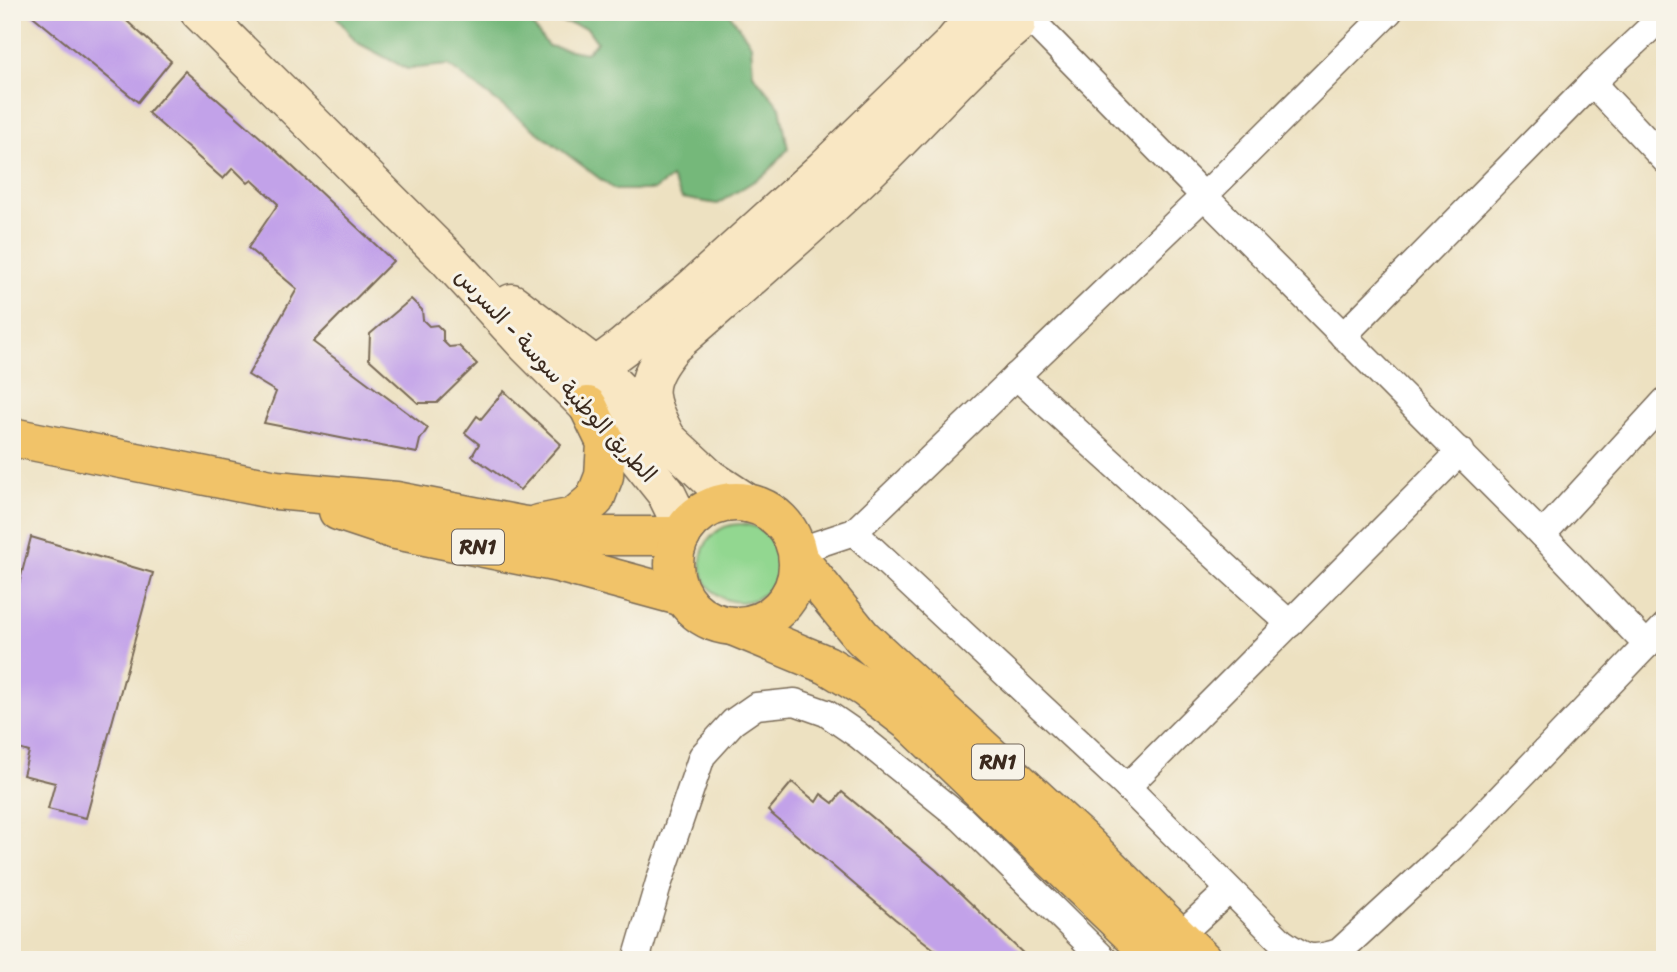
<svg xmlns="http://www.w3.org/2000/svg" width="1677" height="972" font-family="Sriracha,'Playpen Sans Arabic',sans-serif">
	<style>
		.green { fill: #92d790; stroke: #668057; stroke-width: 2 }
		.forest { fill: #75b87a; stroke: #58714c; stroke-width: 2 }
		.building { fill: #c2a2e9 }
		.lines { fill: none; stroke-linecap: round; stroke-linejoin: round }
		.street-casing { stroke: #796a57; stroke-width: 29 }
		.secondary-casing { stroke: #796a57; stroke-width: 41 }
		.primary-casing { stroke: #796a57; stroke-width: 41 }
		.street { stroke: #fff; stroke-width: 26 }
		.secondary { stroke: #f9e7c3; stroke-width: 38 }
		.primary { stroke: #f1c369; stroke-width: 38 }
		.labels { text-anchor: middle; stroke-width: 6; stroke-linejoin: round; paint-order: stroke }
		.shield { fill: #f7f3e8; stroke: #73665b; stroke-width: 2 }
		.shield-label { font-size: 21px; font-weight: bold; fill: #3b2a1e }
		.street-label { font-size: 23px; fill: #3b2a1e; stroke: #f7f3e8 }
	</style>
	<rect width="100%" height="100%" fill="#f7f3e8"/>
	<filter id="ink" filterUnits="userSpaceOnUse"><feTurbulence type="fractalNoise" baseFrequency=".0143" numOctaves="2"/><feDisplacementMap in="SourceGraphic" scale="14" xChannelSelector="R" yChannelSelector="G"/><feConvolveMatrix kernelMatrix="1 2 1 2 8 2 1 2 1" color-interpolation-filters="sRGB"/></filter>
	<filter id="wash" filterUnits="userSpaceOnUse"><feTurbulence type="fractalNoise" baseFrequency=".00686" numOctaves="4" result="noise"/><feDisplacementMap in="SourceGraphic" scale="28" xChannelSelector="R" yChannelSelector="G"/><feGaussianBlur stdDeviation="1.57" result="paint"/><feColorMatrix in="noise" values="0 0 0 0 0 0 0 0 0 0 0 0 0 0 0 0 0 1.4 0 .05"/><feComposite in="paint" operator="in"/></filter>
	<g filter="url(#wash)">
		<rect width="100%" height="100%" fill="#ede1c1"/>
		<circle class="green" cx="740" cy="563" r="39"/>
		<polygon class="forest" points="333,12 519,12 526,17 548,46 586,53 597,42 587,28 561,22 552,12 728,12 751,44 753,74 780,107 788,149 767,173 717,204 682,198 671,178 654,190 615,190 448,65 407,69 356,42"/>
		<g id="blocks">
			<g class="building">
				<polygon points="28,12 117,12 171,61 138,102"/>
				<polygon points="185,71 278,153 393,261 313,342 428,428 420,440 417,453 264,423 276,392 248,375 297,289 248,248 278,204 252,180 248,183 233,168 223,179 148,113"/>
				<polygon points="411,299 422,310 423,320 429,326 437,325 443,331 443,341 449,347 459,346 477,364 437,403 418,403 369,359 370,334"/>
				<polygon points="504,391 561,444 520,490 472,456 479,444 465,433 477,416 481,419"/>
				<polygon points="31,537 153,573 86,818 48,809 55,783 23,775 29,752 12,747 12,599 15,600"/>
				<polygon points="792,782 816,802 821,794 833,803 842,792 936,870 1030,960 948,960 895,919 768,811"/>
			</g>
		</g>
	</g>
	<g filter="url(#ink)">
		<use href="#blocks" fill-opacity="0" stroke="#796a57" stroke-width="2"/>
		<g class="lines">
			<g class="street-casing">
				<g id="street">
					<polyline points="1389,12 1204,196 1542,535 1665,401"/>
					<polyline points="1592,83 1665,160"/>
					<polyline points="1343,336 1592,83 1665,14"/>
					<polyline points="1016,376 1290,624"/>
					<path d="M854,532L1127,787L1282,942C1305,958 1311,961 1339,952L1455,845L1665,626"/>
					<polyline points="1542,535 1647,645"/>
					<polyline points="797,551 854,532 1204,196 1028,17"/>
					<polyline points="1127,787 1461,451"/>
					<polyline points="1179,936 1229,890"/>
					<polyline points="636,960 659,882 702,756 733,722 756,706 795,702 826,713 858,735 962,819 1105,960"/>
				</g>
			</g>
			<g class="secondary-casing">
				<g id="secondary">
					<polyline points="200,12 447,258 526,344 630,448 666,493 684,530"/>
					<polyline points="512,303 596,367 667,439 709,478 747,503"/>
					<polyline points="588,406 585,392 587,380 596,367 623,347 693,288 824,169 950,47 979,12"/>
					<path d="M667,439C646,398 640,384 672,346C739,287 807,230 871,168C920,121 964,69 1016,25"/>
				</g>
			</g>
			<g class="primary-casing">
				<g id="primary">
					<polyline points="12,437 276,490 396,501 520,525 599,536 681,536"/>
					<circle cx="736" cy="564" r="62"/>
					<polyline points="338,511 395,530 558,563 683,597"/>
					<polyline points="539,524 574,517 595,499 604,476 606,443 588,406"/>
					<polyline points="798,558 862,637 1086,844 1203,960"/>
					<polyline points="735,627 827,665 865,688 912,724 1158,960"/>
				</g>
			</g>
			<use href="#street" class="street"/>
			<use href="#secondary" class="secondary"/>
			<use href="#primary" class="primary"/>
		</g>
	</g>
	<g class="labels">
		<g class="shield">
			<rect x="452" y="529.5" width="52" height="35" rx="5"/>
			<rect x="972" y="744.5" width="52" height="35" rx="5"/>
		</g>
		<g class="shield-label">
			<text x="478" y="554">RN1</text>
			<text x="998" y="769">RN1</text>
		</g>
		<g class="street-label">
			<text transform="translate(556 375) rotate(47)" y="8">الطريق الوطنية سوسة - السرس</text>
		</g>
	</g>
	<rect width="1677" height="972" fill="none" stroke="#f7f3e8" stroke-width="42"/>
</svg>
